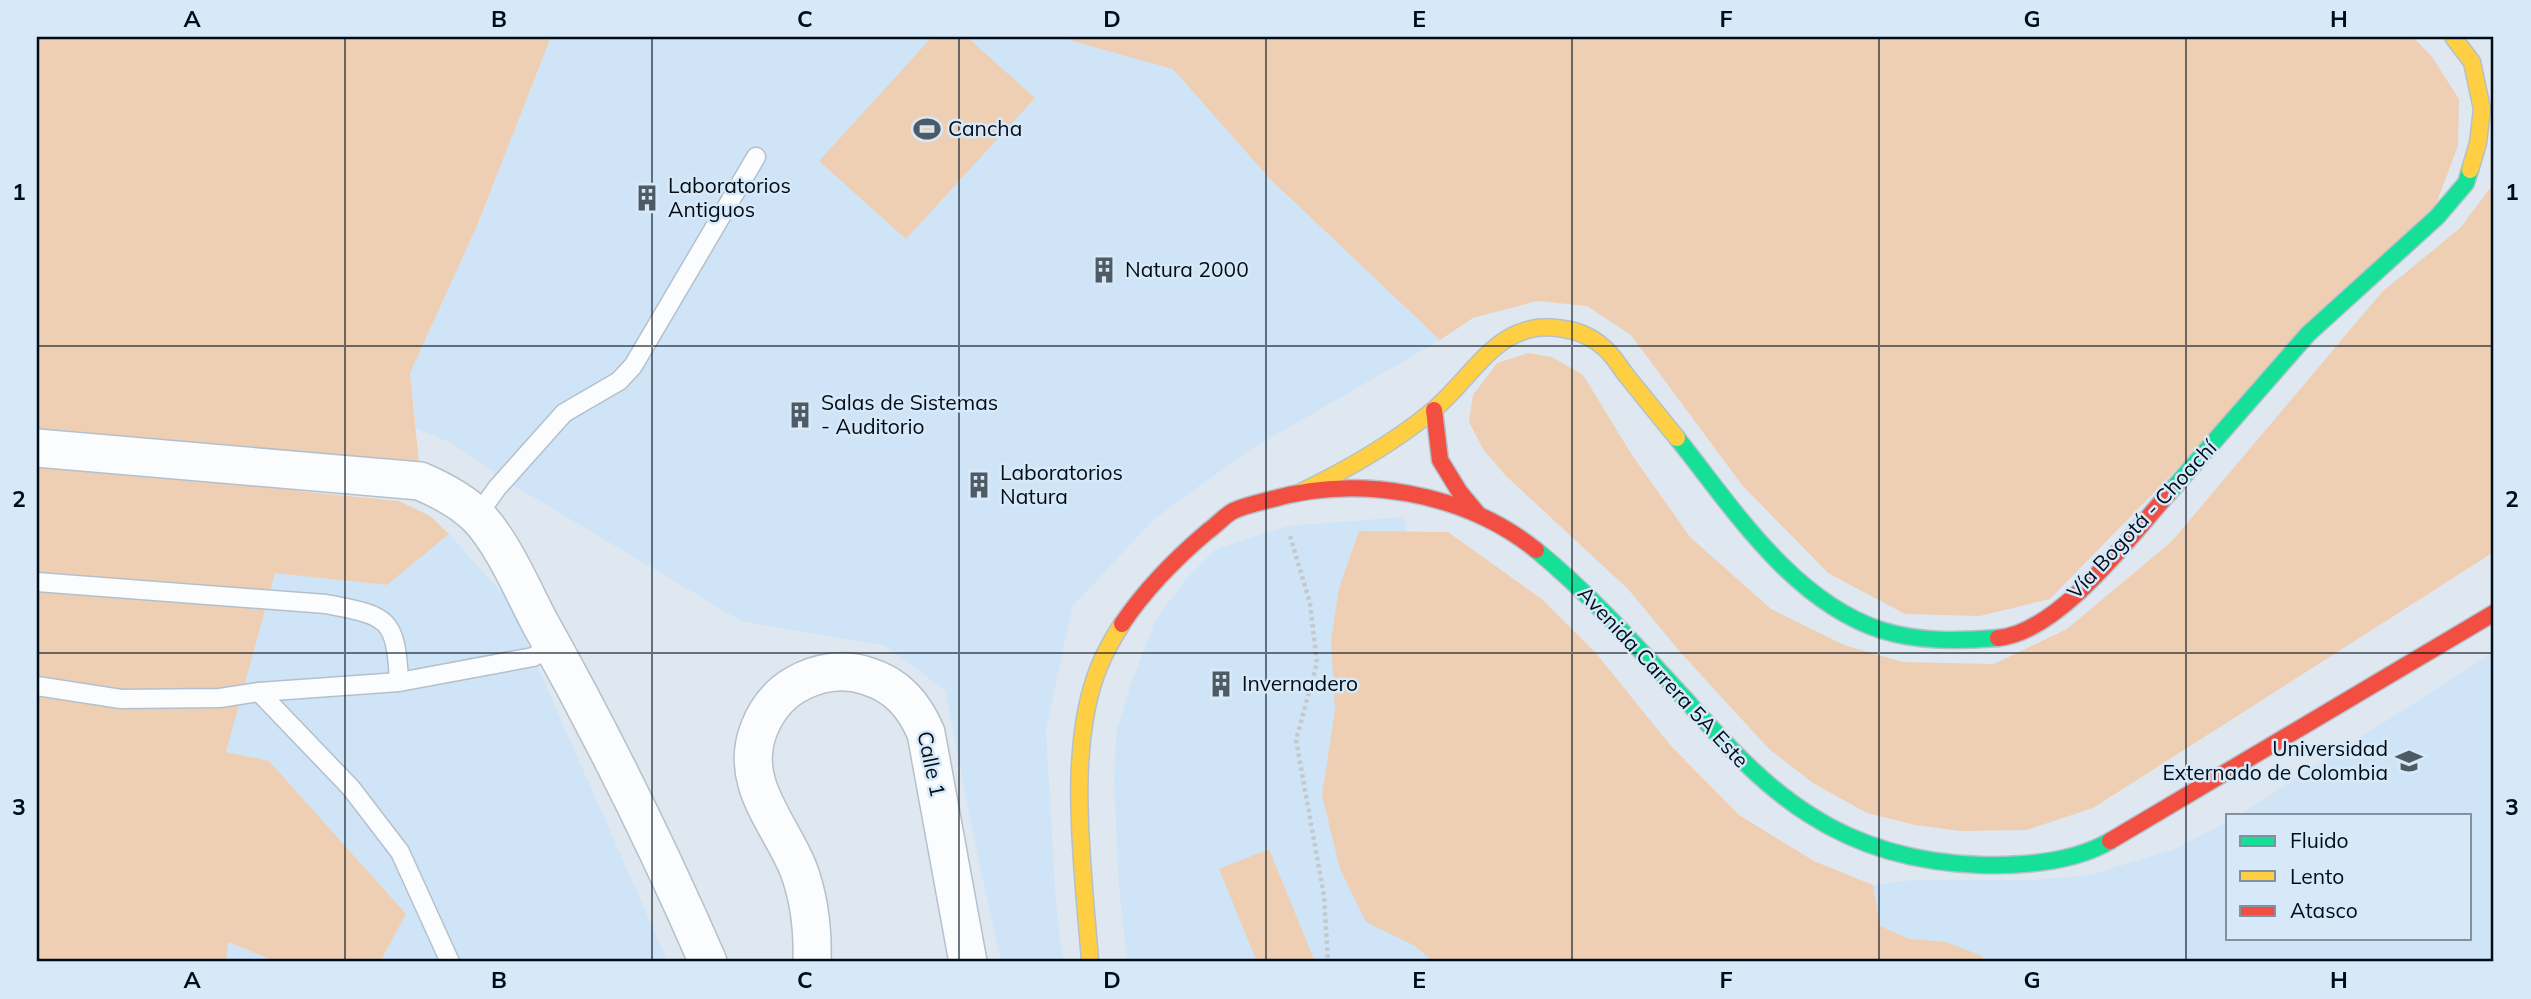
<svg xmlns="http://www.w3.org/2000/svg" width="2531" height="999" font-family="Mulish,sans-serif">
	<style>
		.built { fill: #cfe4f6 }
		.green { fill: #eecfb4 }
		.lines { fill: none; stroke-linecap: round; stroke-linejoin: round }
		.lane-casing { stroke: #b4c0cb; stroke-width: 21 }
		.street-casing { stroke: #b4c0cb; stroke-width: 40 }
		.fast-casing { stroke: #b4c0cb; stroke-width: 19 }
		.slow-casing { stroke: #b4c0cb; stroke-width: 19 }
		.jam-casing { stroke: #b4c0cb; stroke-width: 19 }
		.path { stroke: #c4c9cd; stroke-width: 4.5; stroke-dasharray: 3.5 3.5; stroke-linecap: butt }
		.lane { stroke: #fafcfd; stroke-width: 18 }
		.street { stroke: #fafcfd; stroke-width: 37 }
		.fast { stroke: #16e098; stroke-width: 16 }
		.slow { stroke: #ffcf43; stroke-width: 16 }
		.jam { stroke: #f24e42; stroke-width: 16 }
		.grid { fill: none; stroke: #000d19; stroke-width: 2; stroke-opacity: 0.55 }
		.labels { text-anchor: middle; stroke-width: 5; stroke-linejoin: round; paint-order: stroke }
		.poi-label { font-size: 21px; fill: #000d19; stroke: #d7e9f8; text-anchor: start }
		.street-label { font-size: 21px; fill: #000d19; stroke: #d7e9f8 }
		.neatline { fill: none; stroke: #000d19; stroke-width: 2.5 }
		.grid-label { font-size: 23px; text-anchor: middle; font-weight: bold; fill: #000d19 }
	</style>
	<rect width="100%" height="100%" fill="#dfe8f0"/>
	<g class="built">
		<polygon points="551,37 1145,37 1269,178 1440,340 1248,451 1154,519 1072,607 1046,731 1056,904 1063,962 1001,962 981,872 945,690 885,646 741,621 508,482 451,443 416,428 410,373 476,228"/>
		<polygon points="1403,517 1443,661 1618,962 1127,962 1119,886 1114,782 1116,733 1130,687 1155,621 1185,580 1216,549 1288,526"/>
		<polygon points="449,534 508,600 668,962 380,962 406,913 199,746 37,545 387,585"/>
		<polygon points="2494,652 2494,962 1984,962 1982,956 1946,943 1910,939 1880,926 1873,885 1913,880 2032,880 2089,875 2173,850 2228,821 2228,938 2470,938 2470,815 2239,815"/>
		<polygon points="227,942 277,962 226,962"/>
	</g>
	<g class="green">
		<polygon points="37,37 551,37 476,228 410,373 419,463 307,454 297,491 399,501 430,516 449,534 387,585 275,573 226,752 269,761 406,914 380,962 277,962 228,942 226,962 37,962"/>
		<polygon points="932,37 967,37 1035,98 906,239 819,161"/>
		<polygon points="1058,37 2413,37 2432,57 2459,99 2458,146 2436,204 2050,599 1980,616 1905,614 1828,573 1742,485 1631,335 1587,306 1537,301 1473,318 1440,340 1269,178 1173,69"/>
		<polygon points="2494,183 2494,552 2093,808 2027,830 1960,831 1915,825 1867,813 1813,783 1769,749 1681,653 1629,590 1506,476 1483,449 1469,422 1473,395 1497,363 1528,353 1552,357 1583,375 1632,455 1690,537 1771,609 1844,645 1903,662 1994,664 2067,629 2172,541 2382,292 2460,228"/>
		<polygon points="1359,531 1448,532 1543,600 1595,652 1671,746 1739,815 1814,861 1873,885 1880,926 1910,939 1946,942 1982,956 1984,962 1434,962 1415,946 1366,922 1340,869 1322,795 1335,710 1331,641 1339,588"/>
		<polygon points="1269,849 1315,962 1257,962 1219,869"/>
	</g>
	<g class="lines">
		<g class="lane-casing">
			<g id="lane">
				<polyline points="477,516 497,488 564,413 619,381 633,366 756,157"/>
				<path d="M37,582L326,604C387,616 396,616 399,682"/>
				<polyline points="37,686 121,699 220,698 259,692 399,682 533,657 553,646"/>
				<polyline points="259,692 351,788 400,852 450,962"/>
			</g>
		</g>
		<g class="street-casing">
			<g id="street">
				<path d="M37,448L420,481C441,490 462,501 478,517C503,543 523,591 540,623C602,734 657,845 708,962"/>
				<path d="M812,962C813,931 809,897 798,868C779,822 738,782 759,729C766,711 778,695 795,685C817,672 843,668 867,676C897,685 914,705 926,733L968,962"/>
			</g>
		</g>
		<g class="fast-casing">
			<g id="fast">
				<path d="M1677,438C1732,507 1792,601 1881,630C1918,642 1959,641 1998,638"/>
				<polyline points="2169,493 2308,334 2437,217 2466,183 2470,170"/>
				<path d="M1536,550C1591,595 1638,648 1686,700C1724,742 1762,785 1810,815C1861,848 1920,863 1981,865C2022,866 2074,862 2110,841"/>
			</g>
		</g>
		<g class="slow-casing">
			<g id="slow">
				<polyline points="2453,37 2472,62 2482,109 2478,143 2470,170"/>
				<path d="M1303,491C1348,469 1392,444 1431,412C1474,378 1498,316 1564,329C1577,331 1592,337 1602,346C1612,353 1619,366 1626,375C1643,396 1660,417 1677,438"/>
				<path d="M1090,962C1084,874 1065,750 1099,667C1105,652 1113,638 1122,624"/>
			</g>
		</g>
		<g class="jam-casing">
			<g id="jam">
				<polyline points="1434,410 1440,460 1459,491 1478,514"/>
				<path d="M1122,624C1146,588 1175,559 1208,531C1217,525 1224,516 1233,511C1244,506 1257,503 1269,500C1357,474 1464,492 1536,550"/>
				<path d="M1998,638C2058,633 2130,537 2169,493"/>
				<polyline points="2110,841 2494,613"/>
			</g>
		</g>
		<polyline class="path" points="1290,536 1310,603 1317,663 1296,740 1324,896 1328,962"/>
		<use href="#lane" class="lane"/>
		<use href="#street" class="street"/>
		<use href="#fast" class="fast"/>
		<use href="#slow" class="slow"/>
		<use href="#jam" class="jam"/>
	</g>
	<path class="grid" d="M345,37V962M652,37V962M959,37V962M1266,37V962M1572,37V962M1879,37V962M2186,37V962M37,346H2494M37,653H2494"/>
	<defs>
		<g id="stadium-bare" transform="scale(2.1)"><path d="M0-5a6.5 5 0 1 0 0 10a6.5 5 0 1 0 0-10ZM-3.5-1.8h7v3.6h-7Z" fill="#4e5a64" stroke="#d7e9f8" stroke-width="2.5" paint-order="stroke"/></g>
		<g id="building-bare" transform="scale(2.1)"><path d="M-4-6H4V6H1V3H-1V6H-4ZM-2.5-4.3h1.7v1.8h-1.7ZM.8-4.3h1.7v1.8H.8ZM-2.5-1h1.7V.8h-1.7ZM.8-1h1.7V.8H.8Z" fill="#4e5a64" stroke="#d7e9f8" stroke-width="2.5" paint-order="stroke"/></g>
		<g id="university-bare" transform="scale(2.1)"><path d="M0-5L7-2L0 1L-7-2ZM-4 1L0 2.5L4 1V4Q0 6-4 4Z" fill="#4e5a64" stroke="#d7e9f8" stroke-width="2.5" paint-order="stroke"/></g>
	</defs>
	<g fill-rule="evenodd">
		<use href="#stadium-bare" x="927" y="129"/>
		<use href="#building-bare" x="647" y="198"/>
		<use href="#building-bare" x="1104" y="270"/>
		<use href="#building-bare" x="800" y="415"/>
		<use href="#building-bare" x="979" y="485"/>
		<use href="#building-bare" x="1221" y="684"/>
		<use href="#university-bare" x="2409" y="761"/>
	</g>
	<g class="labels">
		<g class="poi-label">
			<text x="948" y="136">Cancha</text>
			<text x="668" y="193">Laboratorios<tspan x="668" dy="24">Antiguos</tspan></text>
			<text x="1125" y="277">Natura 2000</text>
			<text x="821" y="410">Salas de Sistemas<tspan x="821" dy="24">- Auditorio</tspan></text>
			<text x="1000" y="480">Laboratorios<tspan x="1000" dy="24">Natura</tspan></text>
			<text x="1242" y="691">Invernadero</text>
			<text x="2388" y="756" text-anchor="end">Universidad<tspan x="2388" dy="24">Externado de Colombia</tspan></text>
		</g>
		<g class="street-label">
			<text transform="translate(2142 520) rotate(-47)" y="7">Vía Bogotá - Choachí</text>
			<text transform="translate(1663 677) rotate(47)" y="7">Avenida Carrera 5A Este</text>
			<text transform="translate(931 764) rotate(78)" y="7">Calle 1</text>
		</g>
	</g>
	<rect width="2531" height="999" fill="none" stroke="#d7e9f8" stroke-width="77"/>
	<rect x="2226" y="814" width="245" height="126" fill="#d7e9f8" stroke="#81919f" stroke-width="2"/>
	<rect x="2240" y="836" width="35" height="10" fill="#16e098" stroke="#81919f" stroke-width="2"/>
	<text x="2290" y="848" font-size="21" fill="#000d19">Fluido</text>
	<rect x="2240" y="871" width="35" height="10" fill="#ffcf43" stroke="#81919f" stroke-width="2"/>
	<text x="2290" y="884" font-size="21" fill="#000d19">Lento</text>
	<rect x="2240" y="906" width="35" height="10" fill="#f24e42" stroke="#81919f" stroke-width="2"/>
	<text x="2290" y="918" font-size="21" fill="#000d19">Atasco</text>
	<rect x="38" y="38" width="2454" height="922" class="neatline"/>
	<g class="grid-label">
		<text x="192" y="27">A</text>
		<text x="499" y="27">B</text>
		<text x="805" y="27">C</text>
		<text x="1112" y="27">D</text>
		<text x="1419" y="27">E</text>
		<text x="1726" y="27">F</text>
		<text x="2032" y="27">G</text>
		<text x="2339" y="27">H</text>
		<text x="19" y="200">1</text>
		<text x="2512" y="200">1</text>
		<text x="19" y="507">2</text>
		<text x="2512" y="507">2</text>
		<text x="19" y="815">3</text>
		<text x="2512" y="815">3</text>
		<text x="192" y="988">A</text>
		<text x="499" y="988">B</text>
		<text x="805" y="988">C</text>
		<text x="1112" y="988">D</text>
		<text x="1419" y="988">E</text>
		<text x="1726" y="988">F</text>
		<text x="2032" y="988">G</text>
		<text x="2339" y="988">H</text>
	</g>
</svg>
